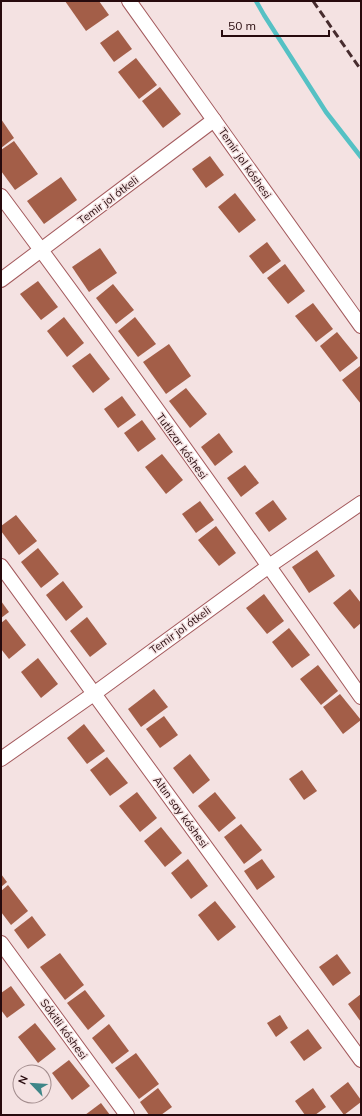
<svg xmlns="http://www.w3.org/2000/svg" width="362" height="1116" font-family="Mulish,sans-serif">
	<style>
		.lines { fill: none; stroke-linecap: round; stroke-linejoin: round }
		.stream { stroke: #55c1c4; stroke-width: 4.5 }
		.building { fill: #a35e48 }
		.minor-casing { stroke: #a45a5d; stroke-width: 16 }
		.minor { stroke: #fff; stroke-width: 14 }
		.rail { stroke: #472c2e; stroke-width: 3; stroke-dasharray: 8 4; stroke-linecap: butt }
		.labels { text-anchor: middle; stroke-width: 3; stroke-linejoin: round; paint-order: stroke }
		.street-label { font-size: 11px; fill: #270a0d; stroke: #f4e2e2 }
	</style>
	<rect width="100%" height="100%" fill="#f4e2e2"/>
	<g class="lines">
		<polyline class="stream" points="256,1 264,15 326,112 361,157"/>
	</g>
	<g class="building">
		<polygon points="65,1 99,1 109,15 86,31"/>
		<polygon points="118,30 132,49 114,62 100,43"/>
		<polygon points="136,58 157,85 139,99 118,72"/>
		<polygon points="160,87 181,114 163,128 142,101"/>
		<polygon points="1,119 14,138 1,148"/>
		<polygon points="14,141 38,174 15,190 1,171 1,150"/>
		<polygon points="210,156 224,175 206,188 192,169"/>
		<polygon points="61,177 77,200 44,224 27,201"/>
		<polygon points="235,193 256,220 239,233 218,207"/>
		<polygon points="267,242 281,261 263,274 249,256"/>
		<polygon points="100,248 117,273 89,292 72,267"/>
		<polygon points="285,264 305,291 288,304 267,278"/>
		<polygon points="38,281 58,307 41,320 20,294"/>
		<polygon points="113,284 134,310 116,324 96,298"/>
		<polygon points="313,303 333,329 316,342 295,316"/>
		<polygon points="64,317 84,343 67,357 47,331"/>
		<polygon points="135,317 156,344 138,357 118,331"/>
		<polygon points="337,332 358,358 340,372 320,346"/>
		<polygon points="169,344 191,376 166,394 143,362"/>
		<polygon points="90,353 110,379 93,393 72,366"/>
		<polygon points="360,366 361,368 361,404 342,380"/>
		<polygon points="186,388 207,414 190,428 169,401"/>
		<polygon points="122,396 136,415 118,428 104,409"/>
		<polygon points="142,420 156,439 138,452 124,433"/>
		<polygon points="219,433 233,452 215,466 201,447"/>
		<polygon points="162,454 183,480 166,494 145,467"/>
		<polygon points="245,465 259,483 241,497 227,478"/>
		<polygon points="273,500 287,519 269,532 255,513"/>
		<polygon points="200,501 214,520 196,533 182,514"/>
		<polygon points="16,515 37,541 19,555 1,531 1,526"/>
		<polygon points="216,526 236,553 219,566 198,540"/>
		<polygon points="38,548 59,574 41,588 21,562"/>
		<polygon points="317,550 335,576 309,593 292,567"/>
		<polygon points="63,581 83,607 66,621 46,595"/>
		<polygon points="350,589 361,603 361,623 354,629 333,603"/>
		<polygon points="264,594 284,621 267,634 246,608"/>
		<polygon points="1,601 9,612 1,618"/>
		<polygon points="87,617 107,644 90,657 70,631"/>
		<polygon points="6,619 26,645 9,659 1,649 1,623"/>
		<polygon points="289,628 310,655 292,668 272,642"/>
		<polygon points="38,658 58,684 41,698 21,672"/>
		<polygon points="318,665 338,691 321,705 300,679"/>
		<polygon points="154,689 168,707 141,727 128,709"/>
		<polygon points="340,694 361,720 343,734 323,707"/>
		<polygon points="164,716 178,735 160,748 146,729"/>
		<polygon points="84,724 105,751 87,764 67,738"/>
		<polygon points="190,754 210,780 193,794 173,768"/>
		<polygon points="107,757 128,783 110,796 90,770"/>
		<polygon points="302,770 317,791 304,800 289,779"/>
		<polygon points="137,792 157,818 140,832 119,806"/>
		<polygon points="215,792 236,818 219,832 198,806"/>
		<polygon points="241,824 262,850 244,864 224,837"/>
		<polygon points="161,827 182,853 165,867 144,841"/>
		<polygon points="188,859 208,886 191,899 171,873"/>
		<polygon points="262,859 275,877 257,890 244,871"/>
		<polygon points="1,874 7,882 1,887"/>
		<polygon points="8,885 28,911 11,925 1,912 1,891"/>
		<polygon points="215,901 236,927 218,941 198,915"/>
		<polygon points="32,916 46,935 28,949 14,930"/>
		<polygon points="60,953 84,985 65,1000 40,967"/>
		<polygon points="337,954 351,973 333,986 319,967"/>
		<polygon points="11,986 25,1005 7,1018 1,1010 1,993"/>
		<polygon points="85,990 105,1016 88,1030 67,1003"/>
		<polygon points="361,994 361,1022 348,1004"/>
		<polygon points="280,1015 288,1028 276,1037 267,1023"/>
		<polygon points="35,1023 56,1049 38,1063 18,1037"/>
		<polygon points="109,1024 129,1051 112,1064 92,1038"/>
		<polygon points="308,1029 322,1048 304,1061 290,1042"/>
		<polygon points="136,1053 159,1084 139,1099 115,1068"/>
		<polygon points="69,1060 90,1086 72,1100 52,1073"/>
		<polygon points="348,1082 361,1100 361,1102 344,1115 330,1096"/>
		<polygon points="158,1088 172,1107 161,1115 149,1115 140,1102"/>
		<polygon points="313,1088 326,1107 315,1115 305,1115 295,1101"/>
		<polygon points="101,1103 110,1115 85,1115"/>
	</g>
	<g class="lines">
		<g class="minor-casing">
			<g id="minor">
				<polyline points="129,1 361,326"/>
				<path d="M1,196C124,361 243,529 361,697"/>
				<polyline points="1,280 214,120"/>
				<polyline points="1,566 361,1060"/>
				<polyline points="1,759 95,693 269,566 361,503"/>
				<polyline points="1,943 127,1115"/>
			</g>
		</g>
		<use href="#minor" class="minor"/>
		<polyline class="rail" points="313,1 361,70"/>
	</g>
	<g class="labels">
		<g class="street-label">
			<text transform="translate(245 163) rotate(55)" y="4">Temir jol kóshesi</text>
			<text transform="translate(108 200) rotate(-37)" y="4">Temir jol ótkeli</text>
			<text transform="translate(182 446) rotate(54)" y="4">Tutlızar kóshesi</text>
			<text transform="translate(180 630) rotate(-36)" y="4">Temir jol ótkeli</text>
			<text transform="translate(181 812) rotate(54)" y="4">Altın say kóshesi</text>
			<text transform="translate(64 1029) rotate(54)" y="4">Sókitli kóshesi</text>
		</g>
	</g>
	<rect width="362" height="1116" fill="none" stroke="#270a0d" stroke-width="4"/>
	<g transform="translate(32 1084) rotate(295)"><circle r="19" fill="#f4e2e2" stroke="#a28c8d"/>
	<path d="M0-3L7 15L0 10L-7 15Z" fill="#3e8688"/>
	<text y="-6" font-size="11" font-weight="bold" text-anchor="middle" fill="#270a0d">N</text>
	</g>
	<path d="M222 30v6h107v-6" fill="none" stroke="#270a0d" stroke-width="2"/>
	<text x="228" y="30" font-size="12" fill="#270a0d" stroke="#f4e2e2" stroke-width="3" paint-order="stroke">50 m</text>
</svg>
